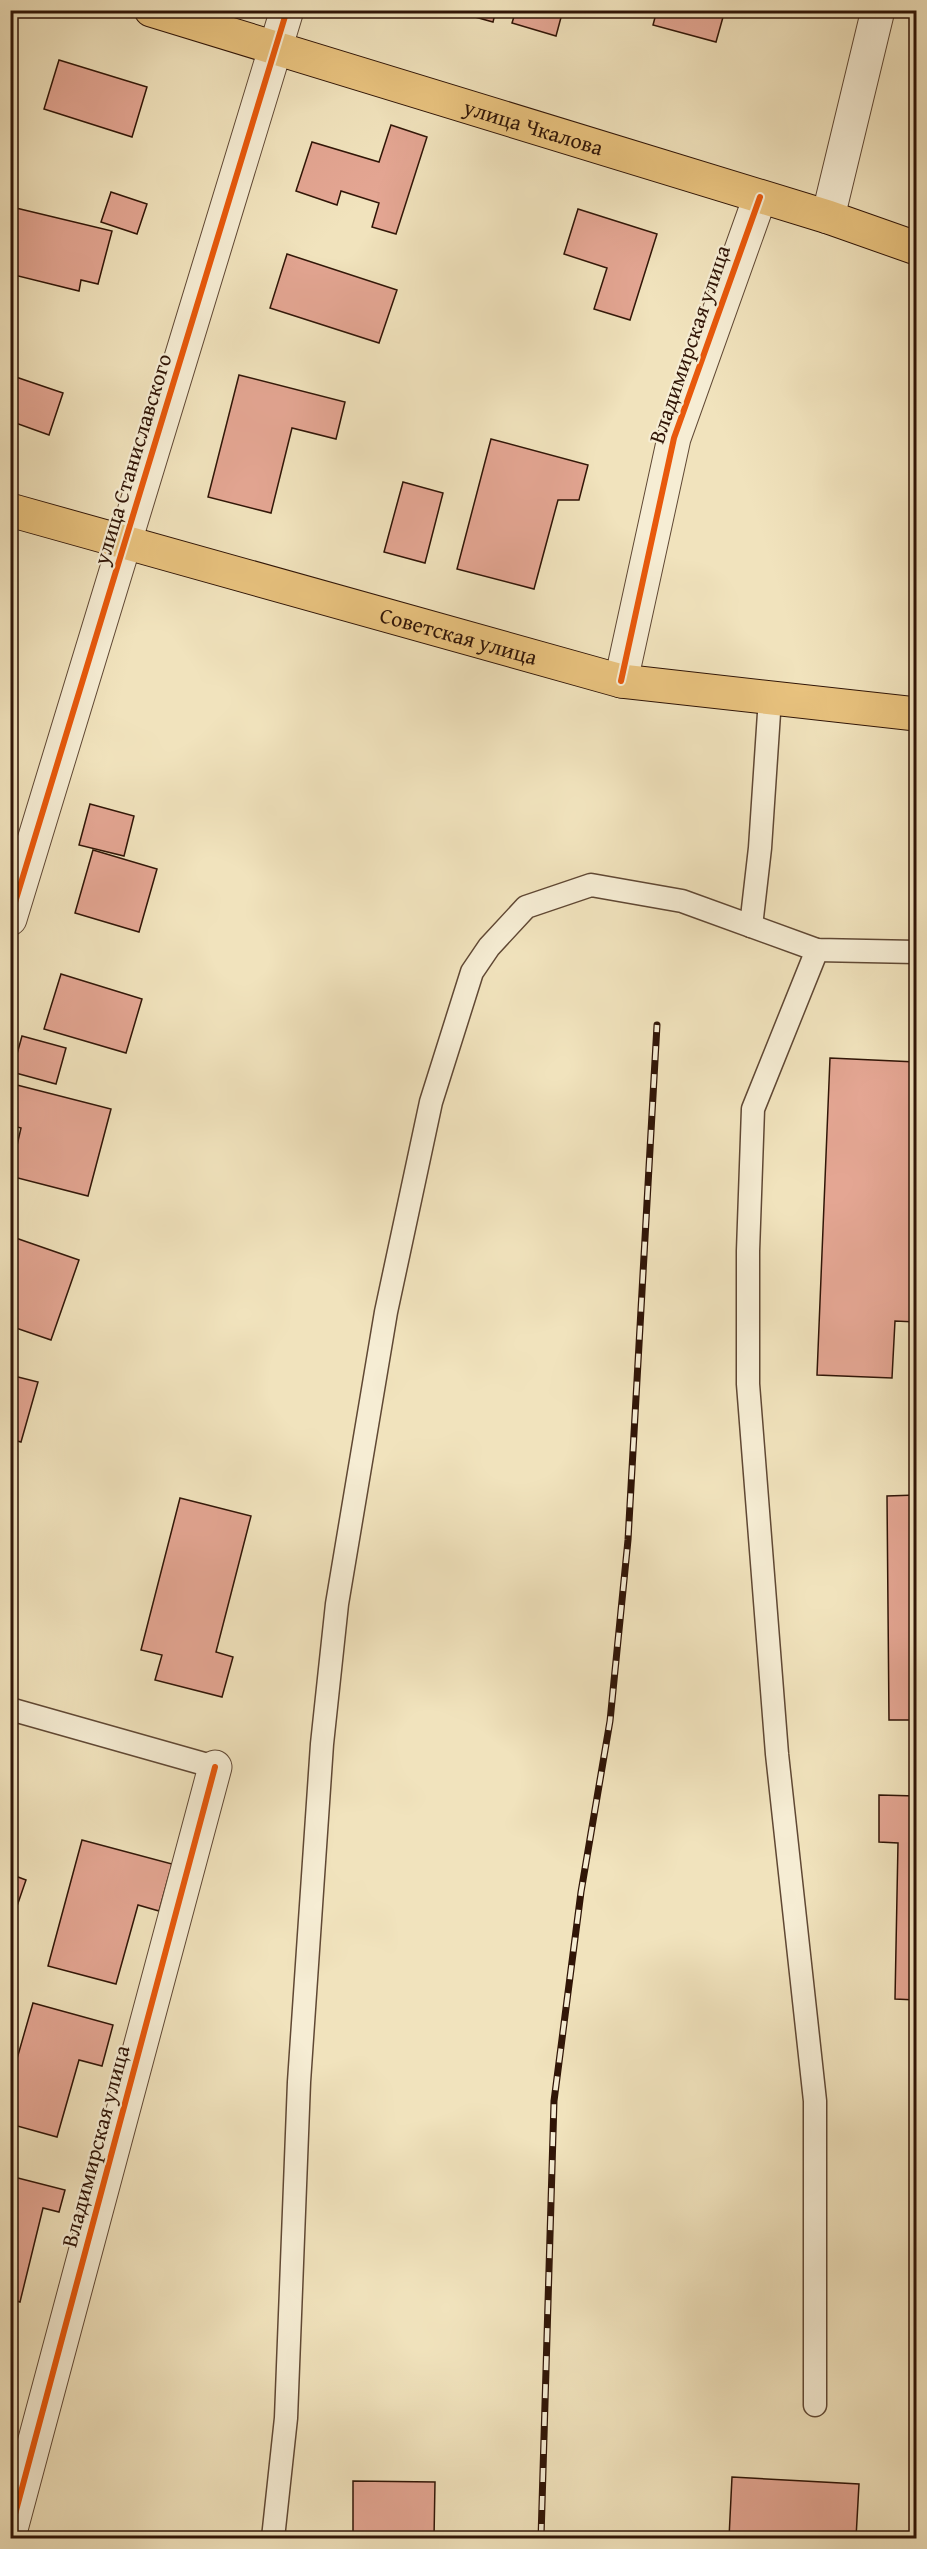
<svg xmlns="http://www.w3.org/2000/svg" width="927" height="2549" font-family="'Gentium Book Plus',serif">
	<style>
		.building { fill: #e4a693; stroke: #301507; stroke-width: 1.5 }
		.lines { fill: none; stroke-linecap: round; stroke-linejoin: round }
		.service-casing { stroke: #604834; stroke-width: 25 }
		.minor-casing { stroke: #604834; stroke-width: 35 }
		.primary-casing { stroke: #301507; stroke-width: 35 }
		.service { stroke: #f6edd4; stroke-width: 22 }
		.minor { stroke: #f6edd4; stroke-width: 33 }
		.primary { stroke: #e8c27e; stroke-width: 33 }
		.rail-casing { stroke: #301507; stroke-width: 7 }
		.rail { stroke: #f6edd4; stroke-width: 4.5; stroke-dasharray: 14; stroke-linecap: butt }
		.cycleway-casing { stroke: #f6edd4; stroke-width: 10 }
		.cycleway { stroke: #e8590c; stroke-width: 6 }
		.labels { text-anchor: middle; stroke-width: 4.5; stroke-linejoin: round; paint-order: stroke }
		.street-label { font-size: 22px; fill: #301507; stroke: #f6edd4 }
	</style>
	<rect width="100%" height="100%" fill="#f1e3bd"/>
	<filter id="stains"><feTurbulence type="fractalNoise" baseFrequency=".00333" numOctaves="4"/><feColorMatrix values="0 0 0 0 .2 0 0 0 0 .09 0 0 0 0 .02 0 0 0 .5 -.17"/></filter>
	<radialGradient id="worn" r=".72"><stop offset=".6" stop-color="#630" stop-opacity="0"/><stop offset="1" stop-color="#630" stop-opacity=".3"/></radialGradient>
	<g class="building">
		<polygon points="450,10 496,10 493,22"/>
		<polygon points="516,10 563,10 556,36 512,23"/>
		<polygon points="657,10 725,10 716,42 653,25"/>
		<polygon points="59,60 147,87 132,137 44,109"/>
		<polygon points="391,125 427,137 396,234 372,227 379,203 341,191 337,205 296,191 312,142 379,162"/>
		<polygon points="111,192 147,204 137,234 101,222"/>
		<polygon points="16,208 112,231 98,284 81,280 79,291 10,274 10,230"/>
		<polygon points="578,209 657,234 630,320 594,309 607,268 564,254"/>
		<polygon points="287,254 397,290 379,343 270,308"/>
		<polygon points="10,375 63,393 49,435 10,421"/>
		<polygon points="239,375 345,402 336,439 292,428 271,513 208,497"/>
		<polygon points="491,439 588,465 579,500 558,500 534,589 457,569"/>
		<polygon points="403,482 443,493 425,563 384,552"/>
		<polygon points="90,804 134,816 124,856 79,845"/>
		<polygon points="93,850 157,869 139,932 75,913"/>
		<polygon points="61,974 142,999 126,1053 44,1029"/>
		<polygon points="22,1036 66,1048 56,1084 12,1072"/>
		<polygon points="830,1058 916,1062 916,1322 895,1321 892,1378 817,1375"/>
		<polygon points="13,1084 111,1109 88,1196 10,1176 21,1128 10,1125 10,1096"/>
		<polygon points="10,1236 79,1260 51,1340 10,1326"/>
		<polygon points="10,1375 38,1382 21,1442 10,1439"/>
		<polygon points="916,1495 916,1720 889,1720 887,1496"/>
		<polygon points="180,1498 251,1516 216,1652 233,1657 222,1697 155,1680 162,1655 141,1650"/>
		<polygon points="879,1795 916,1796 916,2000 895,1999 898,1843 879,1842"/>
		<polygon points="82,1840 172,1864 159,1911 138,1905 116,1984 48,1966"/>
		<polygon points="10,1874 26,1880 17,1906 10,1904"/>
		<polygon points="33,2003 113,2025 102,2066 79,2060 57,2137 10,2124 10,2083"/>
		<polygon points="10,2176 65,2190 59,2212 43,2208 20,2302 10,2299"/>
		<polygon points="732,2477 859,2484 856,2538 729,2538"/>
		<polygon points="353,2481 435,2482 434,2538 353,2538"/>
	</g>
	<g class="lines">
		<g class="service-casing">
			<g id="service">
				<polyline points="751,926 760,848 770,698"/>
				<polyline points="10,1709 215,1767"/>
				<polyline points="815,2405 815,2101 777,1754 748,1384 748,1251 753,1109 817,950"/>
				<polyline points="273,2538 286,2418 299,2082 322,1744 337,1604 386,1312 431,1102 472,972 489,947 526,907 591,885 682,901 817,950 916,952"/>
			</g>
		</g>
		<g class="minor-casing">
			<g id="minor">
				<polyline points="828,217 878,10"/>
				<polyline points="621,681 674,438 760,197"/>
				<polyline points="10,919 287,10"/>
				<polyline points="10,2533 215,1767"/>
			</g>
		</g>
		<g class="primary-casing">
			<g id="primary">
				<path id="s1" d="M151,10L828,217L916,248"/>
				<path id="s2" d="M10,510L621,681L916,714"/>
			</g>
		</g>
		<use href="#service" class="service"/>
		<use href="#minor" class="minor"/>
		<use href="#primary" class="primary"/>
		<g class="rail-casing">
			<polyline id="rail" points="541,2538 554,2101 581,1892 610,1721 628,1540 657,1025"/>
		</g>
		<use href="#rail" class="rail"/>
		<g class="cycleway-casing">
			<g id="cycleway">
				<polyline points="621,681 674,438 760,197"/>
				<polyline points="10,919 287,10"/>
				<polyline points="10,2533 215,1767"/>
			</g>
		</g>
		<use href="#cycleway" class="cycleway"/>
	</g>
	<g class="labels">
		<g class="street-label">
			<text dy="8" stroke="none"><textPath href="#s1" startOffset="400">улица Чкалова</textPath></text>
			<text transform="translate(689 344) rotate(-71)" y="8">Владимирская улица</text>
			<text transform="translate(132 459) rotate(-73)" y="8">улица Станиславского</text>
			<text dy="8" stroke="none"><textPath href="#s2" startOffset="466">Советская улица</textPath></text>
			<text transform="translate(95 2146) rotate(-75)" y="8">Владимирская улица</text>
		</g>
	</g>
	<rect width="927" height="2549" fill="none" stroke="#f1e3bd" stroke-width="36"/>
	<rect x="12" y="12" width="903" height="2525" fill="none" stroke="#301507" stroke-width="3"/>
	<rect x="18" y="18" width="891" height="2513" fill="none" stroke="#301507" stroke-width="1.5"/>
	<rect width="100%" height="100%" filter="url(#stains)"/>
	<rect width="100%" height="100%" fill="url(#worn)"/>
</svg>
